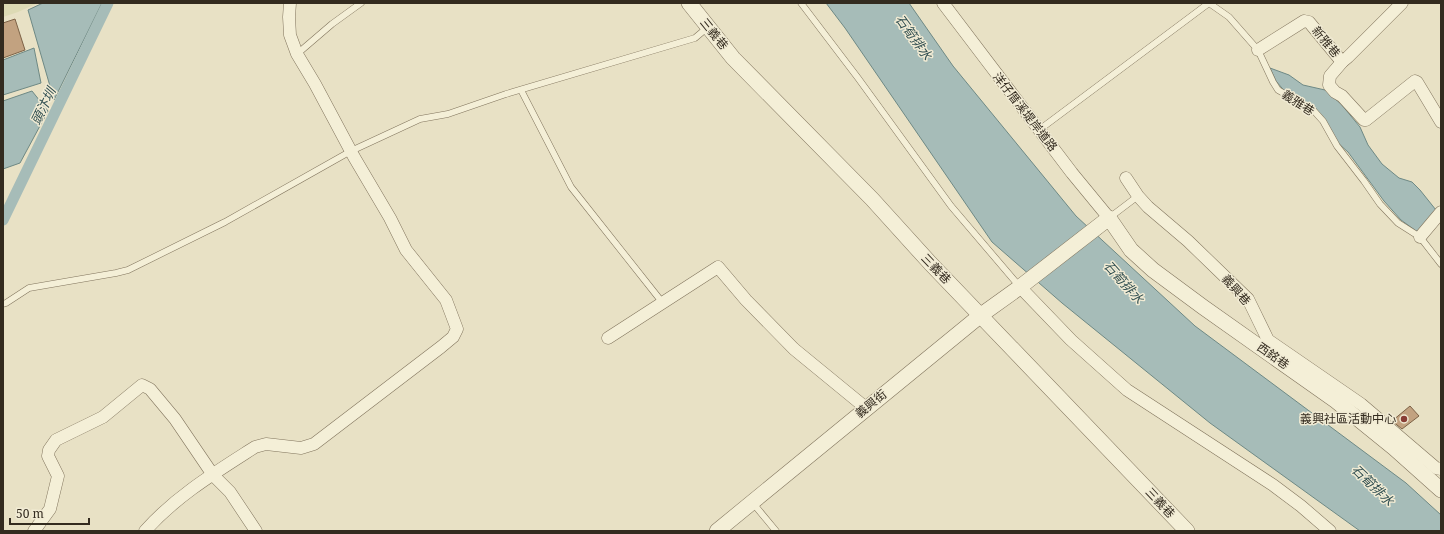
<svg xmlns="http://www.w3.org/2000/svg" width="1444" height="534" font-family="'Noto Serif','Noto Sans TC',serif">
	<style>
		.farmland { fill: #dddab4 }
		.water { fill: #a6bcb8; stroke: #6e8985 }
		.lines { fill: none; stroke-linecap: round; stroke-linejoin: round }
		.canal { stroke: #a6bcb8; stroke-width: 11 }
		.building { fill: #c2a280; stroke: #7d6246 }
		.service-casing { stroke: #81745d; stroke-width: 7 }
		.minor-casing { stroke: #81745d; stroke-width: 13 }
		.tertiary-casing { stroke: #81745d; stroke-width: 16 }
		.service { stroke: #f4efd7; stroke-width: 6 }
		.minor { stroke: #f4efd7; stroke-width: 12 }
		.tertiary { stroke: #f4efd7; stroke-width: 15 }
		.poi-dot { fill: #883d35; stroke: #f1ebd4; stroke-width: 1.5 }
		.labels { text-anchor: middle; stroke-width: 3; stroke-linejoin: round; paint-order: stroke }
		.street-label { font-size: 12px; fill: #332b1f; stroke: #f1ebd4 }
		.poi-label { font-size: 12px; fill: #332b1f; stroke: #f1ebd4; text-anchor: end }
		.water-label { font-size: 13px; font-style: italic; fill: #314f51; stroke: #f1ebd4 }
	</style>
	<rect width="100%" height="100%" fill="#e8e1c5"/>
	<polygon class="farmland" points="3,3 38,3 18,12 3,17"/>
	<g class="water">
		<polygon points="43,3 102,3 54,100 28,10"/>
		<polygon points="826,3 909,3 953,66 1076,216 1195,326 1406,483 1441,515 1441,531 1360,531 1210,423 1062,303 992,242 845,28"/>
		<polygon points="34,48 41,83 3,95 3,60"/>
		<polygon points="1270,68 1289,75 1303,85 1325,90 1341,104 1360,127 1368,145 1382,164 1399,178 1412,182 1420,190 1436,210 1419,233 1401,220 1384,201 1348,152 1339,144 1328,125 1287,94 1276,81"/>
		<polygon points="32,91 48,111 20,163 3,169 3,101"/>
	</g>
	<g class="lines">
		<polyline class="canal" points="3,220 108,3"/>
	</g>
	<g class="building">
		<polygon points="15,19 25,50 3,58 3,23"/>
		<polygon points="1410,406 1419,416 1402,429 1392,421"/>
	</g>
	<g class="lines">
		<g class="service-casing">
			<g id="service">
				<polyline points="801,3 858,78 951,206 1020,287"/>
				<polyline points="1209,3 1229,17 1258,50 1273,82 1278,90 1314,111 1323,121 1337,146 1364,181 1380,204 1398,223 1420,237 1441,264"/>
				<polyline points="297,54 332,24 361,3"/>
				<polyline points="521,90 571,187 662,302"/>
				<polyline points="1039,130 1209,3"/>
				<polyline points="1109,218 1138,196"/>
				<polyline points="3,304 6,303 29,288 116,273 128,270 225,222 351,151 420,119 448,114 506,94 695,38 708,27"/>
				<polyline points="752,502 776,531"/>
			</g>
		</g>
		<g class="minor-casing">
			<g id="minor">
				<polyline points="943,3 1072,173 1109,218"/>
				<polyline points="1258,50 1304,21 1309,22 1342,62 1348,57 1402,3"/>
				<polyline points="1342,62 1330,76 1329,85 1335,92 1342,96 1364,120 1366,120 1415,81 1417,82 1441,122"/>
				<polyline points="1126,178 1138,196 1148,207 1188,241 1248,299 1268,340 1361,404 1436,468 1441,469"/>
				<polyline points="1420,237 1441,212"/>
				<polyline points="1020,287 1071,340 1127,390 1273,485 1301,506 1330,531"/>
				<polyline points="608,338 718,267 746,300 794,349 866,408"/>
				<polyline points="34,531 50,509 58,476 48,456 49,450 56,440 103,417 142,385 150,389 175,419 213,475 230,492 256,531"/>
				<path d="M145,531C176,496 216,472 255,447L266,444L301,448L314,444L441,347L453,337L457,329L446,300L406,250L390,218L354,157L315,84L297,54L290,35L289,17L290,3"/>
			</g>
		</g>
		<g class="tertiary-casing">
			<g id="tertiary">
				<polyline points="689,3 733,58 872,199 930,263 1187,531"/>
				<polyline points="717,531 981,315 1020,287 1109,218 1131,250 1153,270 1203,307 1336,401 1394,448 1441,490"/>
			</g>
		</g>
		<use href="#service" class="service"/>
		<use href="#minor" class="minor"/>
		<use href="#tertiary" class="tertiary"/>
	</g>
	<circle class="poi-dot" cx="1404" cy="419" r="4"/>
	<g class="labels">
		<g class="street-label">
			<text transform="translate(714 34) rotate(51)" y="4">三義巷</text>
			<text transform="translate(1326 42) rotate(50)" y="4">新雅巷</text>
			<text transform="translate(1298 103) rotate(33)" y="4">義雅巷</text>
			<text transform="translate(1025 112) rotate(52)" y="4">洋仔厝溪堤岸道路</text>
			<text transform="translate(936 269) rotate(46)" y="4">三義巷</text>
			<text transform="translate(1236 290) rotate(48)" y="4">義興巷</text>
			<text transform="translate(1273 356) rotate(35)" y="4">西銘巷</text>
			<text transform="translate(871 404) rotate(-39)" y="4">義興街</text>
			<text transform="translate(1160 503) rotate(47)" y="4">三義巷</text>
		</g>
		<g class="poi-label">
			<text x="1396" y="423">義興社區活動中心</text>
		</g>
		<g class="water-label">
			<text transform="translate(914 37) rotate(54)" y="5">石筍排水</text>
			<text transform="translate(43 106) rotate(-64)" y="5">頭汴圳</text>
			<text transform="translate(1124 282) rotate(48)" y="5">石筍排水</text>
			<text transform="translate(1373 485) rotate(44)" y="5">石筍排水</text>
		</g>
	</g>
	<rect width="1444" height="534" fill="none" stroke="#332b1f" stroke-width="8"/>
	<path d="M10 518v6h79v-6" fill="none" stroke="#332b1f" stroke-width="2"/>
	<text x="16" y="518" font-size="12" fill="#332b1f" stroke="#f1ebd4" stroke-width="3" paint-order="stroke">50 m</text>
</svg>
